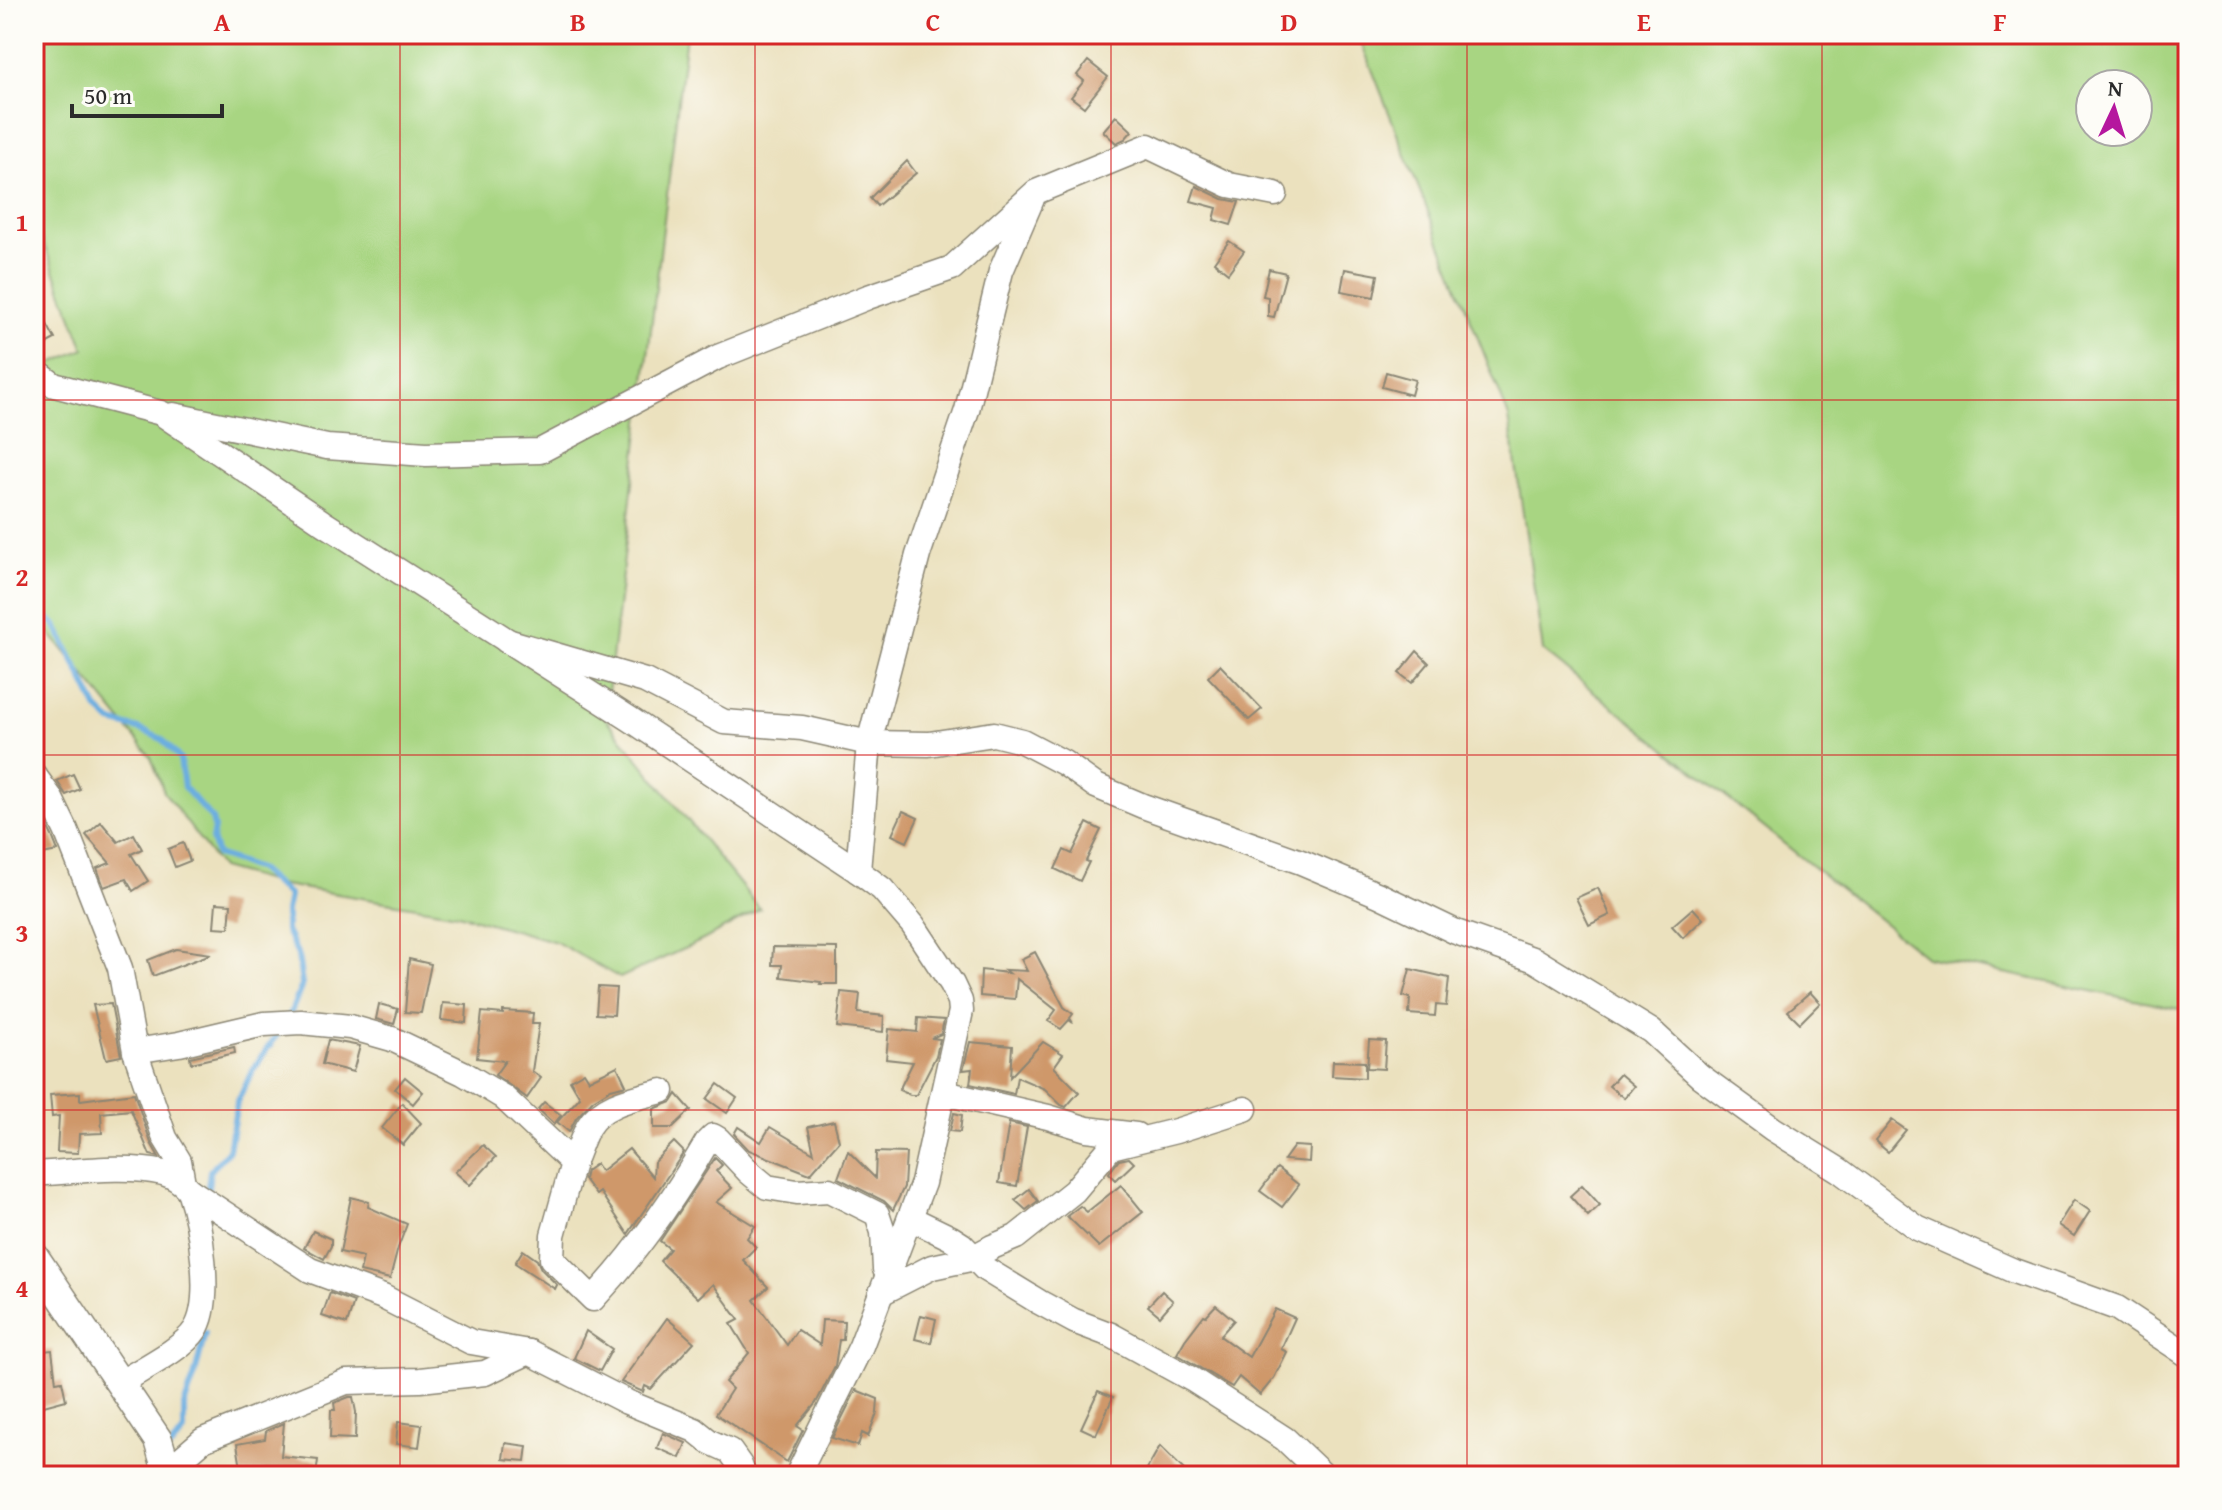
<svg xmlns="http://www.w3.org/2000/svg" width="2222" height="1510" font-family="'Gentium Book Plus',serif">
	<style>
		.green { fill: #a8d582; stroke: #6a8056; stroke-width: 2; fill-rule: evenodd }
		.lines { fill: none; stroke-linecap: round; stroke-linejoin: round }
		.stream { stroke: #6bade0; stroke-width: 6 }
		.building { fill: #cf986b }
		.minor-casing { stroke: #8b8674; stroke-width: 27 }
		.tertiary-casing { stroke: #8b8674; stroke-width: 31 }
		.minor { stroke: #fff; stroke-width: 24 }
		.tertiary { stroke: #fff; stroke-width: 28 }
		.grid { fill: none; stroke: #d62828; stroke-width: 2; stroke-opacity: 0.55 }
		.neatline { fill: none; stroke: #d62828; stroke-width: 3 }
		.grid-label { font-size: 26px; text-anchor: middle; font-weight: bold; fill: #d62828 }
	</style>
	<rect width="100%" height="100%" fill="#fdfcf7"/>
	<filter id="ink" filterUnits="userSpaceOnUse"><feTurbulence type="fractalNoise" baseFrequency=".0125" numOctaves="2"/><feDisplacementMap in="SourceGraphic" scale="16" xChannelSelector="R" yChannelSelector="G"/><feConvolveMatrix kernelMatrix="1 2 1 2 8 2 1 2 1" color-interpolation-filters="sRGB"/></filter>
	<filter id="wash" filterUnits="userSpaceOnUse"><feTurbulence type="fractalNoise" baseFrequency=".006" numOctaves="4" result="noise"/><feDisplacementMap in="SourceGraphic" scale="32" xChannelSelector="R" yChannelSelector="G"/><feGaussianBlur stdDeviation="1.8" result="paint"/><feColorMatrix in="noise" values="0 0 0 0 0 0 0 0 0 0 0 0 0 0 0 0 0 1.4 0 .05"/><feComposite in="paint" operator="in"/></filter>
	<g filter="url(#wash)">
		<rect width="100%" height="100%" fill="#ebe1be"/>
		<g class="green">
			<polygon points="34,34 686,34 605,718 760,909 703,940 620,978 556,942 458,914 283,885 221,868 164,792 151,757 34,614 34,371 84,349 34,218"/>
			<path d="M1358,34H2188V1011L1926,957L1543,651L1509,417ZM2090,84H2138V132H2090Z"/>
		</g>
		<g class="lines">
			<g class="stream">
				<polyline points="34,603 56,626 97,708 111,722 139,729 162,739 180,759 184,787 212,819 214,828 212,839 217,855 258,869 289,896 286,911 286,931 298,955 302,985 289,1017"/>
				<polyline points="207,1195 210,1171 229,1150 237,1102 254,1068 280,1030"/>
				<polyline points="169,1449 184,1432 184,1406 194,1378 205,1333"/>
			</g>
		</g>
		<g id="blocks">
			<g class="building">
				<polygon points="1088,61 1108,77 1084,107 1071,97 1084,81 1077,75"/>
				<polygon points="1116,116 1132,131 1125,139 1116,143 1103,131"/>
				<polygon points="907,161 916,173 877,206 870,198"/>
				<polygon points="1196,186 1223,199 1239,202 1231,225 1214,220 1217,208 1191,201"/>
				<polygon points="1229,241 1244,251 1228,273 1214,262"/>
				<polygon points="1269,269 1286,273 1274,317 1268,316 1268,297 1263,296"/>
				<polygon points="1345,269 1378,275 1374,297 1341,291"/>
				<polygon points="34,300 55,339 34,350"/>
				<polygon points="1386,372 1415,380 1411,395 1382,387"/>
				<polygon points="1417,651 1429,663 1412,683 1399,673"/>
				<polygon points="1220,665 1262,709 1249,720 1208,677"/>
				<polygon points="73,774 80,789 66,795 57,781"/>
				<polygon points="34,800 52,836 58,851 42,854 34,818"/>
				<polygon points="903,811 918,818 907,842 892,835"/>
				<polygon points="101,822 118,842 134,834 142,849 131,854 148,881 133,891 126,879 104,887 97,868 110,863 86,835"/>
				<polygon points="1087,823 1101,830 1086,861 1089,862 1080,881 1055,869 1064,850 1072,854"/>
				<polygon points="183,843 190,861 175,867 168,849"/>
				<polygon points="1598,888 1610,915 1589,925 1576,898"/>
				<polygon points="216,903 231,904 229,928 214,927"/>
				<polygon points="1693,908 1703,919 1683,938 1672,926"/>
				<polygon points="773,947 837,948 837,984 820,984 821,982 781,977 782,965 772,965"/>
				<polygon points="176,949 211,954 153,976 148,960"/>
				<polygon points="1035,952 1064,1007 1073,1014 1070,1018 1073,1023 1069,1020 1061,1029 1048,1021 1056,1010 1017,979 1015,999 980,996 981,970 1009,973 1005,970 1027,971 1021,959"/>
				<polygon points="409,959 431,964 421,1013 405,1012"/>
				<polygon points="1410,969 1449,978 1446,1006 1436,1005 1435,1016 1409,1014 1410,998 1403,996"/>
				<polygon points="598,987 616,988 614,1015 596,1014"/>
				<polygon points="841,992 860,994 858,1013 884,1016 883,1032 837,1027"/>
				<polygon points="1810,992 1820,1003 1800,1023 1788,1011"/>
				<polygon points="443,1003 467,1005 466,1023 441,1020"/>
				<polygon points="111,1004 121,1056 106,1059 93,1005"/>
				<polygon points="379,1004 398,1009 394,1024 376,1019"/>
				<polygon points="503,1011 533,1013 532,1024 539,1024 532,1071 541,1078 527,1098 495,1075 505,1061 477,1058 482,1012 503,1014"/>
				<polygon points="918,1018 944,1020 941,1034 931,1038 940,1039 936,1056 916,1095 910,1095 899,1090 913,1062 886,1059 889,1029 917,1032"/>
				<polygon points="328,1040 360,1046 353,1072 322,1064"/>
				<polygon points="1369,1040 1386,1041 1384,1069 1367,1068"/>
				<polygon points="970,1042 1012,1046 1010,1077 1043,1042 1063,1054 1054,1067 1079,1092 1066,1107 1061,1105 1045,1089 1017,1077 1014,1094 970,1084 972,1069 963,1070"/>
				<polygon points="234,1047 235,1053 191,1063 190,1057"/>
				<polygon points="1333,1061 1365,1062 1365,1078 1332,1076"/>
				<polygon points="617,1066 626,1085 611,1089 593,1100 576,1118 569,1132 557,1122 580,1097 570,1080 584,1072 589,1080"/>
				<polygon points="1620,1074 1634,1086 1624,1098 1609,1086"/>
				<polygon points="405,1077 423,1092 413,1104 395,1089"/>
				<polygon points="718,1084 737,1098 727,1113 707,1099"/>
				<polygon points="80,1093 80,1100 134,1093 151,1143 159,1157 150,1155 131,1110 101,1113 102,1133 79,1134 78,1153 57,1152 59,1116 52,1117 50,1095"/>
				<polygon points="677,1094 691,1110 672,1128 654,1128 654,1109 672,1102"/>
				<polygon points="544,1102 561,1115 554,1124 538,1109"/>
				<polygon points="402,1103 421,1123 403,1145 382,1128"/>
				<polygon points="954,1113 962,1115 960,1132 950,1131"/>
				<polygon points="1892,1120 1906,1130 1888,1152 1875,1141"/>
				<polygon points="834,1121 839,1141 810,1174 749,1150 734,1134 738,1127 761,1142 770,1127 814,1153 808,1127"/>
				<polygon points="1009,1123 1027,1127 1017,1186 999,1183"/>
				<polygon points="674,1142 684,1152 628,1234 600,1192 596,1195 584,1179 586,1171 596,1164 601,1171 629,1149 653,1177 654,1162"/>
				<polygon points="483,1145 496,1157 470,1185 455,1172"/>
				<polygon points="1294,1146 1310,1147 1309,1162 1284,1160"/>
				<polygon points="848,1151 875,1178 876,1152 906,1153 904,1187 893,1210 884,1201 838,1178"/>
				<polygon points="715,1158 722,1165 716,1171 732,1188 716,1202 755,1226 747,1238 756,1247 743,1260 768,1287 754,1300 787,1345 797,1330 820,1345 822,1320 844,1321 843,1340 839,1340 835,1366 816,1403 797,1426 803,1430 787,1462 716,1414 732,1389 725,1382 749,1353 731,1324 739,1320 713,1284 698,1298 660,1261 670,1249 660,1241"/>
				<polygon points="1129,1158 1134,1163 1116,1180 1109,1173 1119,1160"/>
				<polygon points="1277,1168 1299,1185 1282,1207 1260,1191"/>
				<polygon points="1121,1185 1143,1212 1099,1247 1067,1216 1080,1206 1087,1212"/>
				<polygon points="1582,1185 1600,1205 1588,1216 1570,1196"/>
				<polygon points="1029,1189 1038,1201 1026,1210 1015,1200"/>
				<polygon points="351,1197 369,1202 368,1207 407,1224 398,1248 390,1279 360,1272 363,1257 340,1252"/>
				<polygon points="2074,1200 2090,1211 2074,1236 2058,1225"/>
				<polygon points="313,1231 331,1239 331,1246 324,1259 304,1248"/>
				<polygon points="523,1250 537,1260 541,1269 557,1285 555,1289 515,1263"/>
				<polygon points="1162,1291 1173,1301 1160,1316 1148,1306"/>
				<polygon points="330,1293 354,1302 347,1324 322,1316"/>
				<polygon points="1216,1305 1234,1320 1220,1336 1249,1357 1275,1309 1295,1318 1281,1349 1287,1352 1274,1378 1260,1395 1239,1377 1232,1387 1177,1354 1185,1340 1204,1315 1206,1316"/>
				<polygon points="921,1315 936,1319 931,1343 915,1339"/>
				<polygon points="667,1318 694,1342 651,1389 645,1386 643,1392 621,1382"/>
				<polygon points="586,1331 612,1349 600,1371 574,1358"/>
				<polygon points="52,1350 56,1382 62,1381 66,1400 40,1407 34,1384 34,1352"/>
				<polygon points="856,1390 878,1399 877,1413 868,1436 862,1433 858,1446 832,1438"/>
				<polygon points="1098,1391 1113,1397 1096,1435 1081,1428"/>
				<polygon points="349,1397 353,1397 356,1412 355,1439 330,1438 331,1410 335,1410 334,1403"/>
				<polygon points="398,1422 422,1425 419,1447 396,1444"/>
				<polygon points="284,1423 281,1456 318,1460 316,1476 264,1475 264,1471 242,1474 237,1444 265,1439 266,1431"/>
				<polygon points="663,1433 686,1443 680,1458 657,1448"/>
				<polygon points="505,1443 527,1446 525,1461 503,1459"/>
				<polygon points="1160,1446 1190,1476 1143,1476"/>
			</g>
		</g>
	</g>
	<g filter="url(#ink)">
		<use href="#blocks" fill-opacity="0" stroke="#8b8674" stroke-width="2"/>
		<g class="lines">
			<g class="minor-casing">
				<g id="minor">
					<polyline points="34,370 54,385 161,413 322,522 630,719 858,871 882,889 913,925 952,984 960,1001 961,1011 923,1183 861,1346 797,1476"/>
					<polyline points="173,415 327,447 426,454 540,451 718,357 868,297 952,268 1036,192 1148,146 1229,185 1275,194"/>
					<polyline points="507,641 645,681 724,722 802,728 869,743 929,744 994,734 1022,741 1064,763 1096,786 1143,806 1301,862 1379,895 1456,932 1535,960 1651,1031 1700,1076 1773,1129 1839,1170 1917,1228 2014,1271 2117,1308 2188,1355"/>
					<polyline points="34,775 50,797 66,830 120,968 135,1051 165,1138 179,1161 183,1183"/>
					<polyline points="858,871 869,743 918,555 967,410 1001,271 1032,199"/>
					<path d="M135,1051L179,1044L264,1024L301,1022L350,1027L392,1039L463,1073L503,1097L573,1163L553,1235L552,1259L593,1299C637,1252 675,1197 707,1142L713,1136L718,1139L749,1172L767,1187L797,1192L829,1190L877,1214L883,1232L885,1269"/>
					<polyline points="944,1093 1048,1117 1087,1129 1136,1135"/>
					<path d="M573,1163C578,1152 582,1138 588,1127C603,1102 637,1098 662,1091"/>
					<path d="M34,1174C73,1172 126,1164 163,1173C174,1176 182,1182 189,1190L310,1270L383,1297L471,1342L529,1352L627,1402L695,1430L710,1442L730,1451L740,1465L744,1476"/>
					<polyline points="910,1218 951,1238 962,1245 985,1269 1039,1302 1074,1321 1111,1335 1193,1380 1285,1439 1324,1476"/>
					<polyline points="881,1293 932,1267 970,1259 992,1247 1016,1237 1074,1191 1111,1147 1176,1131 1245,1109"/>
					<path d="M120,1383C140,1370 183,1349 195,1330C214,1301 200,1222 189,1190"/>
					<polyline points="167,1471 203,1440 346,1382 420,1380 485,1373 529,1352"/>
				</g>
			</g>
			<g class="tertiary-casing">
				<polyline id="tertiary" points="34,1256 158,1440 167,1471 171,1476"/>
			</g>
			<use href="#minor" class="minor"/>
			<use href="#tertiary" class="tertiary"/>
		</g>
	</g>
	<path class="grid" d="M400,34V1476M755,34V1476M1111,34V1476M1467,34V1476M1822,34V1476M34,400H2188M34,755H2188M34,1110H2188"/>
	<rect width="2222" height="1510" fill="none" stroke="#fdfcf7" stroke-width="88"/>
	<g transform="translate(2114 108) rotate(4)"><circle r="38" fill="#fdfcf7" stroke="#a9a8a5" stroke-width="2"/>
	<path d="M0-6L14 30L0 20L-14 30Z" fill="#b5179e"/>
	<text y="-12" font-size="22" font-weight="bold" text-anchor="middle" fill="#2b2b2b">N</text>
	</g>
	<path d="M72 104v12h150v-12" fill="none" stroke="#2b2b2b" stroke-width="4"/>
	<text x="84" y="104" font-size="24" fill="#2b2b2b" stroke="#fdfcf7" stroke-width="6" paint-order="stroke">50 m</text>
	<rect x="44" y="44" width="2134" height="1422" class="neatline"/>
	<g class="grid-label">
		<text x="222" y="31">A</text>
		<text x="578" y="31">B</text>
		<text x="933" y="31">C</text>
		<text x="1289" y="31">D</text>
		<text x="1644" y="31">E</text>
		<text x="2000" y="31">F</text>
		<text x="22" y="231">1</text>
		<text x="22" y="586">2</text>
		<text x="22" y="942">3</text>
		<text x="22" y="1297">4</text>
	</g>
</svg>
